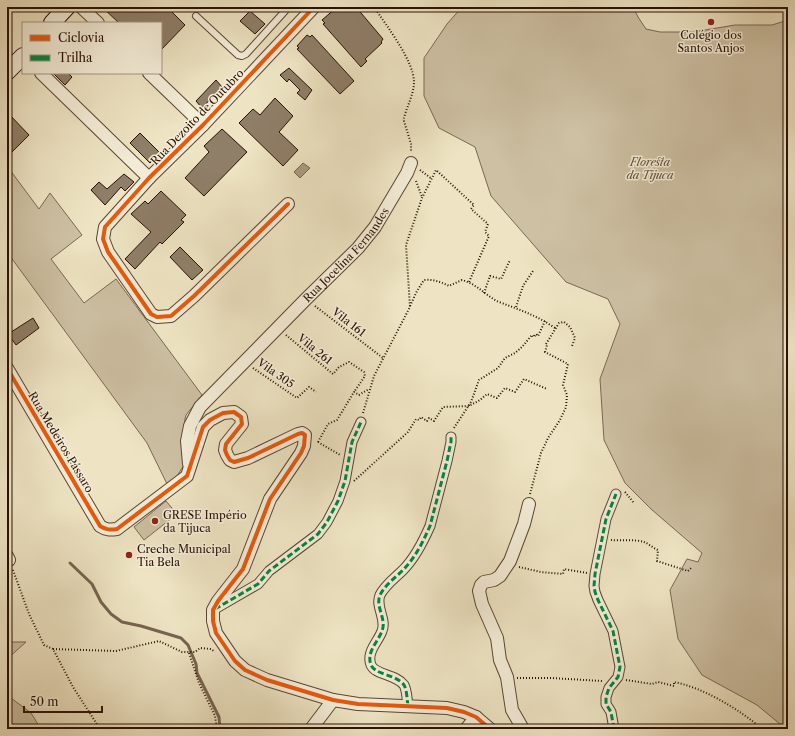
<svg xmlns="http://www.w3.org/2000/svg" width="795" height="736" font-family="'Libre Caslon Text',serif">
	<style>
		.green { fill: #cdc0a3; stroke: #7b6854 }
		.water { fill: #ab9c82; stroke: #776450 }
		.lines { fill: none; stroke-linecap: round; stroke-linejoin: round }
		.stream { stroke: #776450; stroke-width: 3 }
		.building { fill: #8f7e68; stroke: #291005 }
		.service-casing { stroke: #5a4534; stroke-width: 8 }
		.pedestrian-casing { stroke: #5a4534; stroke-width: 11 }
		.minor-casing { stroke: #5a4534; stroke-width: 14 }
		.secondary-casing { stroke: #291005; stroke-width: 18 }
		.path { stroke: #291005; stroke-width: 2; stroke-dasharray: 1 2; stroke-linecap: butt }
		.service { stroke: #f4edd8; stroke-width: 6 }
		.pedestrian { stroke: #f4edd8; stroke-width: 9 }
		.minor { stroke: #f4edd8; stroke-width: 12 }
		.secondary { stroke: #f4edd8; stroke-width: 16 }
		.quiet { stroke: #00873e; stroke-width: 3; stroke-dasharray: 6 3; stroke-linecap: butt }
		.cycleway-casing { stroke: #f4edd8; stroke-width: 6 }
		.cycleway { stroke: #e8590c; stroke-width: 4 }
		.poi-dot { fill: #8f2418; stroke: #f4edd8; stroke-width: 1.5 }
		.labels { text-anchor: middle; stroke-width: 3; stroke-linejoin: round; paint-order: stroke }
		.poi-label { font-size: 11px; fill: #291005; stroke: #f4edd8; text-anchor: start }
		.street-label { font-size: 11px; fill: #291005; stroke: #f4edd8 }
		.park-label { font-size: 11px; font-style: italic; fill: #624e3c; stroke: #f4edd8 }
	</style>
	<rect width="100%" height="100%" fill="#eee4c3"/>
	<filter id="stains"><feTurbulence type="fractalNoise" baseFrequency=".005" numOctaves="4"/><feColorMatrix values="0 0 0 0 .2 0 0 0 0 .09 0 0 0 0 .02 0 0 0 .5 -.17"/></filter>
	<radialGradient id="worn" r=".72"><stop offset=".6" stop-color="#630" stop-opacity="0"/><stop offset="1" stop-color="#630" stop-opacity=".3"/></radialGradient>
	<g class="green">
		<polygon points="462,7 633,7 638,17 646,29 660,32 693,32 735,25 772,25 788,20 788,729 786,729 757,705 702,675 678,639 670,590 687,559 698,562 702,553 651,509 625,483 604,440 600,379 620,324 608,299 566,282 491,196 475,147 439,128 424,96 424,58 447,24"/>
		<polygon points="7,166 39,209 50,193 82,235 51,259 84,303 116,279 202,395 186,415 185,419 183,441 184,465 177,476 167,484 147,443 7,252"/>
		<polygon points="166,501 177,514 144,540 134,527"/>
		<polygon points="7,642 26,642 7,659"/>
		<polygon points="7,695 31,713 41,729 7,729"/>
	</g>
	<polygon class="water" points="303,163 310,168 300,178 294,172"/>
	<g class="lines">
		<polyline class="stream" points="70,563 92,584 101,602 111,614 122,622 141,626 181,638 188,645 196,664 197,673 219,717 220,729"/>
	</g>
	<g class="building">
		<polygon points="102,7 167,7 185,25 161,50 161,23 119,23"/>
		<polygon points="337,7 356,7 383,39 381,42 382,43 365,59 367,61 361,67 323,24 325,23 322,20"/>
		<polygon points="250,11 265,24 255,34 240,21"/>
		<polygon points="307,35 310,37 312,35 354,81 340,94 297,49 299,48 297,46"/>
		<polygon points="289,68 312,90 305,100 297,93 300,90 289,79 287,82 280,75"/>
		<polygon points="53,73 68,73 72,77 65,85"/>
		<polygon points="216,80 222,87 202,108 196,101"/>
		<polygon points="275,98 293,116 279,132 298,150 283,166 239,123 253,109 260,115"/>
		<polygon points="7,112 29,135 7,157"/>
		<polygon points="222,129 247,152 204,196 185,178 209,152 204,146"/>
		<polygon points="140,133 160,153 150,163 130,143"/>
		<polygon points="124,174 134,182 125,191 121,187 105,205 91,190 99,182 107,189"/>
		<polygon points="161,191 186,215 181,220 184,222 162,244 160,242 135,269 125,259 151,232 131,214 145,201 148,204"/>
		<polygon points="180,247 203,270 192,280 170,257"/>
		<polygon points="33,318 39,328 16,345 8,334"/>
	</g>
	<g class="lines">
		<g class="service-casing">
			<polyline id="service" points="196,16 238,55 242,56 246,54 285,11 286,7"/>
		</g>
		<g class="pedestrian-casing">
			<g id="pedestrian">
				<polyline points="213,610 258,584 269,571 318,534 327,522 338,501 345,481 352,442 361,422"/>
				<path d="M408,706C407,700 407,690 404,685C396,674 375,675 371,665C366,652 378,642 382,631C387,619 375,607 380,595C385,585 395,578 403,570C415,558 423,542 430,526L447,461L451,442V437"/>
				<polyline points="614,729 611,712 606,704 606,697 609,688 618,677 620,667 613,631 598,600 595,592 594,586 595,574 606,519 616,494"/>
			</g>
		</g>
		<g class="minor-casing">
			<g id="minor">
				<polyline points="81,7 98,23"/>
				<polyline points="41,73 149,178"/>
				<polyline points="149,73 203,125"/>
				<polyline points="288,204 194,296 171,316 157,317 151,314 108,252 103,239 105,227 149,178 203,125 314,7"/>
				<path d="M7,368L100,526C106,530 110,530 117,529L187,476L203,427L210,420L223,413L234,412L241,417L242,424L226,444L225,450L227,455L230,460L234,462L248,458L298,434L302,433L305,435L304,446L301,453L270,499L243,569L218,601L213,610V621L216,633L235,661L245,670L267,680L333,700L358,704L447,708L464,712L476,717L490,729"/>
				<path id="s1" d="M189,464L187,441L190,426L200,407L306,299L358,248L375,227L407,173L411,163"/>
				<polyline points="7,556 9,560"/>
				<polyline points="311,729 333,700"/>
				<polyline points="466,729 476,717"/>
				<polyline points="523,729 512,710 507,677 500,660 497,638 482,604 479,591 481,585 484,582 494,580 500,576 510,561 524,524 529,504"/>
			</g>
		</g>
		<g class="secondary-casing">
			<g id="secondary">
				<polyline points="52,23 67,7"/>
				<polyline points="7,72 23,56"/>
			</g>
		</g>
		<g class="path">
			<path d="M374,7C386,25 414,61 414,82C414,94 407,106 404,118V121L411,144V152"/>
			<polyline points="420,170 432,179"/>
			<polyline points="416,181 422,197"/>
			<polyline points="484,293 490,276 501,279 510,260"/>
			<polyline points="315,306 383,358"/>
			<path d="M410,306L417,291L424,280C433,279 441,282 449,286L462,280C477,284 486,296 499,302C520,310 536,315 555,328"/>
			<polyline points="516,307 523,286 533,271"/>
			<polyline points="286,335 333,374 339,367 349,362 364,372 365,376 354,392"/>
			<polyline points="253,368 297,398 309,387 316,392"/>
			<polyline points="363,413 374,376 410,307 406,245 422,198 436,170 474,205 471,209 488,224 485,232 489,236 469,282"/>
			<polyline points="454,428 471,402 479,380 498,368 505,358 515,353 522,347 532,335 534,337 536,334 538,336 545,321"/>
			<polyline points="318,442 328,424 337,420 354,392 359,395 369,389"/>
			<polyline points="318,442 340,455"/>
			<polyline points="354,481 408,432 416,419 419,420 421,417 427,421 429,418 434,421 443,407 469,406 480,400 487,394 497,398 505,388 515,392 524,379 547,389"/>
			<polyline points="625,492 634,503"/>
			<polyline points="530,494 541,453 548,438 560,420 566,407 567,395 563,385 568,364 545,352 547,345 546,344 559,323 564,322 570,327 575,338 572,346"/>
			<path d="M611,540C621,541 635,539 644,542C649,544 653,548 658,550L657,561L688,571L691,568"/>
			<polyline points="519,567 541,572 563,574 564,569 587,573"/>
			<polyline points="13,570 29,614 44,645 53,649 73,687 100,729"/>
			<polyline points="53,649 116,651 159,641 182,652 195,652 200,648 211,649 215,652"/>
			<polyline points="189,653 199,683 215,716 217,729"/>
			<polyline points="517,678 551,678 602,681"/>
			<path d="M626,680L652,684L658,682L674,686V682C704,688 739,709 762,729"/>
		</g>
		<use href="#service" class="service"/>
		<use href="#pedestrian" class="pedestrian"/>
		<use href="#minor" class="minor"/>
		<use href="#secondary" class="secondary"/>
		<g class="quiet">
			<polyline points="215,609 258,584 269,571 318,534 327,522 338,501 345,481 352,442 361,422"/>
			<path d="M408,706C407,700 407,690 404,685C396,674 375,675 371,665C366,652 378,642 382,631C387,619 375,607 380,595C385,585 395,578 403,570C415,558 423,542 430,526L447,461L451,442V437"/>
			<polyline points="614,729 611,712 606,704 606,697 609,688 618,677 620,667 613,631 598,600 595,592 594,586 595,574 606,519 616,494"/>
		</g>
		<g class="cycleway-casing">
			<g id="cycleway">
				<polyline points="288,204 194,296 171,316 157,317 151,314 108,252 103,239 105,227 149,178 203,125 314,7"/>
				<path d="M7,368L100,526C106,530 110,530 117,529L187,476L203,427L210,420L223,413L234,412L241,417L242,424L226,444L225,450L227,455L230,460L234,462L248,458L298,434L302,433L305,435L304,446L301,453L270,499L243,569L218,601L213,610V621L216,633L235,661L245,670L267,680L333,700L358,704L447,708L464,712L476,717L490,729"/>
			</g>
		</g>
		<use href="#cycleway" class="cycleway"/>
	</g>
	<g class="poi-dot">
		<circle cx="711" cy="22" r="4"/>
		<circle cx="155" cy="521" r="4"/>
		<circle cx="129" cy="555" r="4"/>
	</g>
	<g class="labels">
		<g class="poi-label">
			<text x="711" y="39" text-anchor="middle">Colégio dos<tspan x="711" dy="13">Santos Anjos</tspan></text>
			<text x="163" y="519">GRESE Império<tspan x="163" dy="13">da Tijuca</tspan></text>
			<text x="137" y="553">Creche Municipal<tspan x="137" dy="13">Tia Bela</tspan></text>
		</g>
		<g class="street-label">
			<text transform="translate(197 117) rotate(-46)" y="4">Rua Dezoito de Outubro</text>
			<text dy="4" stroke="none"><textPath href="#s1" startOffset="271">Rua Jocelina Fernandes</textPath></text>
			<text transform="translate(349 322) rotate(38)" y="4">Vila 161</text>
			<text transform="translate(315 349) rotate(39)" y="4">Vila 261</text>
			<text transform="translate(276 373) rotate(35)" y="4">Vila 305</text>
			<text transform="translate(61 442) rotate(59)" y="4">Rua Medeiros Pássaro</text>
		</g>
		<g class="park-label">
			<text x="650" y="166">Floresta<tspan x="650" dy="13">da Tijuca</tspan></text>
		</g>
	</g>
	<rect width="795" height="736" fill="none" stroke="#eee4c3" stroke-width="24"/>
	<rect x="8" y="8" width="779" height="720" fill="none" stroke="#291005" stroke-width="2"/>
	<rect x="12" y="12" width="771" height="712" fill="none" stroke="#291005"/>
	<rect x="22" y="22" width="140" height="52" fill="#f4edd8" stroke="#a39584"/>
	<rect x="30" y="35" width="20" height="6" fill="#e8590c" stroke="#a39584"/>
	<text x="58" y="42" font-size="12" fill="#291005">Ciclovia</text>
	<rect x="30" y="55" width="20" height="6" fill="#00873e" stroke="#a39584"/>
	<text x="58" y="62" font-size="12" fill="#291005">Trilha</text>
	<path d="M24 706v6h78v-6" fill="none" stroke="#291005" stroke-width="2"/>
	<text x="30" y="706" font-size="12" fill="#291005" stroke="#f4edd8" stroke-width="3" paint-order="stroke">50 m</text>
	<rect width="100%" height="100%" filter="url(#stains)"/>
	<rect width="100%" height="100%" fill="url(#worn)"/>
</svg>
